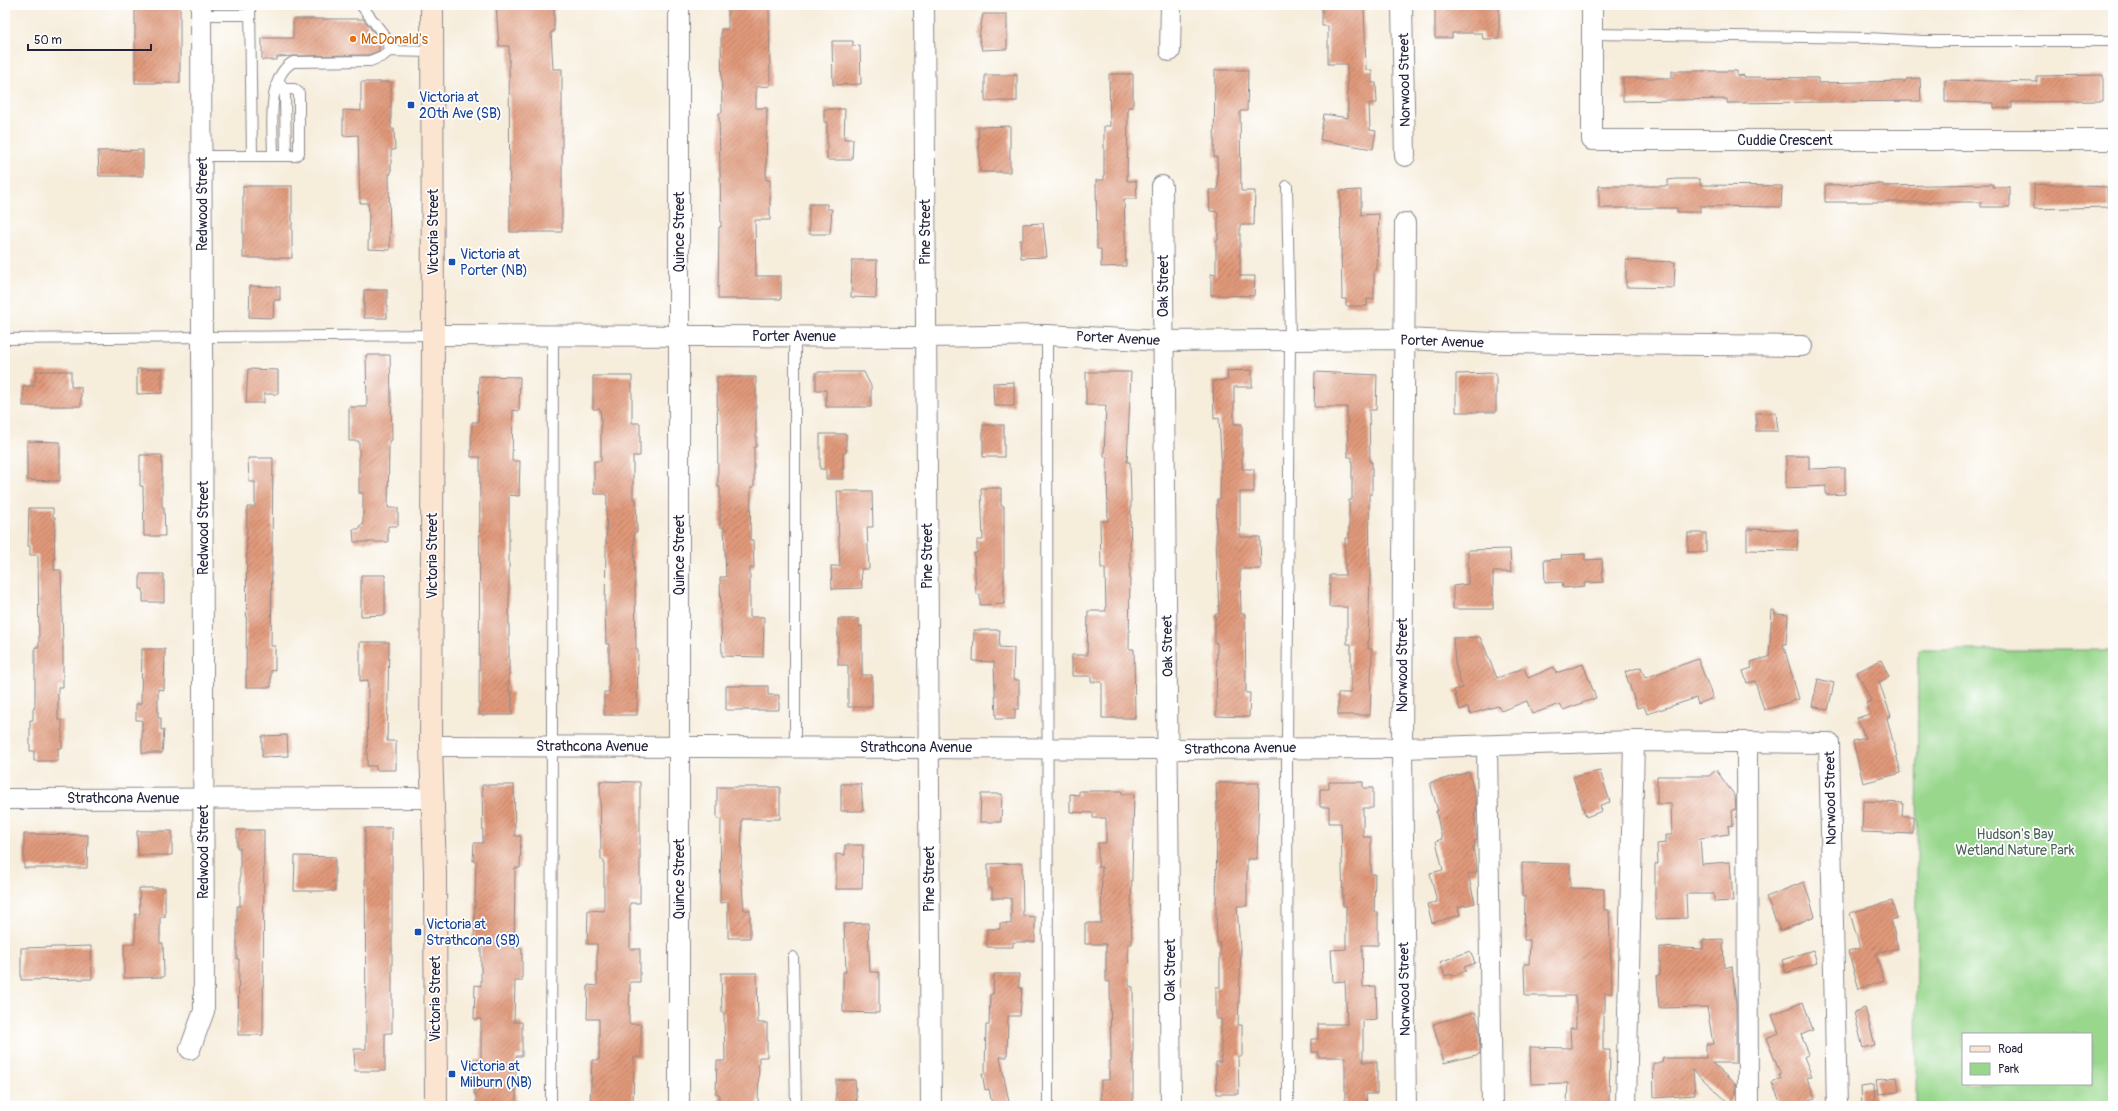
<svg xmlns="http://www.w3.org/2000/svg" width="2118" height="1111" font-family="Pangolin,sans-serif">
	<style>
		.green { fill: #99d78d; stroke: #5e7c64; fill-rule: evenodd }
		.building { fill: url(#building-hatch) }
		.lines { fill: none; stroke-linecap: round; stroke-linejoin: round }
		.lane-casing { stroke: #8c888b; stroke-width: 12 }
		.street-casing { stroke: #8c888b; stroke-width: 22 }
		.secondary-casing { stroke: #8c888b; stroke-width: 24 }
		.lane { stroke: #fff; stroke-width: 10 }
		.street { stroke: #fff; stroke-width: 20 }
		.secondary { stroke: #fce5d0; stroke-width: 22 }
		.food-dot { fill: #e8710a; stroke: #fff; stroke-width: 1.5 }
		.transit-dot { fill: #1a4fb4; stroke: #fff; stroke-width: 1.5 }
		.labels { text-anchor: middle; stroke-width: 3.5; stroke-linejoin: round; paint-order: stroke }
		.food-label { font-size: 14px; fill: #c56008; stroke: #fff; text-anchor: start }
		.street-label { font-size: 14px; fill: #22223b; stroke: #fff }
		.transit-label { font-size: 14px; fill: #164399; stroke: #fff; text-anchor: start }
		.park-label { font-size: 14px; fill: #4c6158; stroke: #fff }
	</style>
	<defs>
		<pattern id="building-hatch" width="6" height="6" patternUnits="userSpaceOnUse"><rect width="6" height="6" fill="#e09879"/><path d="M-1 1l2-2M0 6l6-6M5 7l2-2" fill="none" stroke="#b57c64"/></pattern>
	</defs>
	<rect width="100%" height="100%" fill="#fff"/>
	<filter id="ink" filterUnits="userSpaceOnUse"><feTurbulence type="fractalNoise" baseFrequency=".025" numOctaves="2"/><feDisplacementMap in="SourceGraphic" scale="8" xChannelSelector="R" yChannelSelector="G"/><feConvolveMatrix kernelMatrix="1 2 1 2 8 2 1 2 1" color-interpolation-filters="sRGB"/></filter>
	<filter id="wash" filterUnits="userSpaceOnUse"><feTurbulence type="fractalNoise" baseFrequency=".012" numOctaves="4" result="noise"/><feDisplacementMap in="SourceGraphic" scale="16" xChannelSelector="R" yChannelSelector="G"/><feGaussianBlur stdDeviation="0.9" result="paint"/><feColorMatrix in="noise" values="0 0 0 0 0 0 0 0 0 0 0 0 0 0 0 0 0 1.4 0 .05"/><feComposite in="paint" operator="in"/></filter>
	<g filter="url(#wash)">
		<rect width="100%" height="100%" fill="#f6eddb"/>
		<path class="green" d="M1918,650H2113V1106H1916ZM1963,1034H2091V1084H1963Z"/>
		<g id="blocks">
			<g class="building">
				<rect x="135" y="5" width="45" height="78"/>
				<polygon points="496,5 554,5 554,32 551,32 553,69 562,69 562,232 510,232 509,46 499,46"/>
				<polygon points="728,5 769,5 770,86 756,87 756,108 767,108 766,180 770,180 770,220 755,220 756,276 781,276 781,299 718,299 719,227 721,227 719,113 722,113 721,29 728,29"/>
				<polygon points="1322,5 1364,5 1366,70 1372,70 1372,83 1376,83 1377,103 1369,103 1370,130 1376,131 1373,149 1320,140 1324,114 1348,118 1347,64 1328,64 1328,26 1322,26"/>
				<polygon points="1435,5 1499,5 1499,39 1483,39 1482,33 1452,33 1452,38 1435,38"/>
				<polygon points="983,14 1007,14 1007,49 982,50 979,37"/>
				<polygon points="293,19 363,19 379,39 379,51 369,55 293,56 277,57 277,60 262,60 262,38 293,38"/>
				<polygon points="832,41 853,41 853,46 860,45 861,84 833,85"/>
				<polygon points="1215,70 1248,70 1247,111 1240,111 1241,191 1255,191 1254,225 1240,225 1240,276 1255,276 1254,296 1211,295 1211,274 1216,275 1216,240 1218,240 1218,212 1210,211 1209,190 1218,190 1217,157 1214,157"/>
				<polygon points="1672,71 1737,71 1737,76 1744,75 1744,77 1818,78 1818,83 1906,81 1906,79 1920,78 1921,101 1727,103 1727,99 1623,101 1623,78 1672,78"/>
				<polygon points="1109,74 1133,74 1133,107 1128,107 1127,181 1136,181 1137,199 1124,199 1126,266 1101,267 1101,249 1097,249 1096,180 1104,180 1104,126 1110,126"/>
				<rect x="985" y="75" width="32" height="26"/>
				<polygon points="2103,75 2103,101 2012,102 2012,108 1994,108 1994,103 1945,102 1945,80 2037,82 2037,76"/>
				<polygon points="361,82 391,82 391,129 394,129 395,150 391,150 391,174 389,174 390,250 368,249 369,211 368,203 360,203 358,135 343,136 343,110 361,111"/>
				<polygon points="824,109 845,109 844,139 853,139 852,160 827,160 827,122 824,122"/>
				<polygon points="1010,126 1010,172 980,172 978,127"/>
				<polygon points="143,150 143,176 99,176 98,151"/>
				<polygon points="1676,179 1700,179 1700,185 1782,186 1781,207 1700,206 1700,212 1677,212 1677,208 1599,208 1599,186 1668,186 1668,180"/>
				<polygon points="1883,184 1883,186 1993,184 1993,187 2010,187 2010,207 1981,207 1981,202 1825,202 1825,185"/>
				<polygon points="2034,184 2107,187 2108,207 2034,209"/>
				<rect x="243" y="186" width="49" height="72"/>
				<polygon points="1361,190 1361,215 1379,214 1377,270 1374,270 1374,299 1367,299 1367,306 1346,306 1346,299 1342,299 1340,191"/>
				<polygon points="809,204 827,204 827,209 832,209 830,234 809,234"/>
				<polygon points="1043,223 1047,257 1021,258 1020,240 1023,240 1023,224"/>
				<polygon points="852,260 877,260 876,298 851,297"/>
				<polygon points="1626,260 1675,262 1674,288 1626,287"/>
				<polygon points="250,286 280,287 280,300 274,300 273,318 249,317"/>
				<rect x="364" y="290" width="23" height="28"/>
				<polygon points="366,355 390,355 392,440 389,441 388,508 398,508 398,526 388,526 388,542 354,542 353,529 360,529 360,525 363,525 363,493 359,493 359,441 349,441 349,407 367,407"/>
				<polygon points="137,369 162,369 162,393 137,394"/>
				<polygon points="248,369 278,370 278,394 264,394 264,403 246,403"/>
				<polygon points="1252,370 1252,387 1234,387 1234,424 1242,424 1242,469 1254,469 1254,492 1240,492 1240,537 1260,537 1261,569 1240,569 1241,614 1245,614 1246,693 1250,693 1249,717 1216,716 1217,643 1215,643 1215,614 1219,614 1216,537 1217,499 1220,499 1221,456 1219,418 1214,419 1213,381 1228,380 1227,371"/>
				<polygon points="36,371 71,371 71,387 81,387 81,406 23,406 23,386 34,386 34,381 36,381"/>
				<polygon points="816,372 864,372 871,386 871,407 826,407 826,390 816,390"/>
				<polygon points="1086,372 1131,372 1127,462 1130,462 1131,499 1129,649 1134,649 1135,718 1102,718 1102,682 1091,682 1091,676 1072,676 1072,655 1087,655 1088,611 1106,611 1105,568 1101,568 1100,521 1108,521 1107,457 1104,457 1106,405 1086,405"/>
				<polygon points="1315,372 1377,375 1376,410 1369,410 1370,462 1372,462 1372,494 1369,494 1370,575 1368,649 1372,649 1370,715 1338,715 1338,693 1351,693 1351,644 1347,644 1347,607 1329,607 1330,575 1345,575 1345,538 1349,538 1349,500 1352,500 1352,457 1348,457 1347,407 1314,407"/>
				<polygon points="1496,373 1496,412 1456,412 1456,374"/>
				<polygon points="479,376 520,377 519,411 513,410 512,461 520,461 519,496 509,495 509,692 512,692 512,715 479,715 480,457 471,457 472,422 478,422"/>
				<polygon points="593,376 632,376 632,423 640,423 640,456 633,456 633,499 636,499 637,532 634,532 636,649 638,649 637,715 604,715 604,692 609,692 609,644 606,644 605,606 607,494 594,494 594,461 601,461 601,419 600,409 593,409"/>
				<polygon points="717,377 756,377 756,447 754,447 754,487 751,487 750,540 753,540 754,568 750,568 750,617 764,617 763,657 722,656 720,577 726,577 724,527 720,527 720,487 718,487"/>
				<polygon points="1014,382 1014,406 994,406 993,383"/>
				<polygon points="1756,413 1776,413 1778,431 1756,431"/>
				<rect x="983" y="425" width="21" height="32"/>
				<polygon points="820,434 846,434 846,453 843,453 843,479 826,479 826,469 820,469"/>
				<polygon points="27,441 60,442 60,481 27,480"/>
				<polygon points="140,455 162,455 162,507 164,507 165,536 144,536 143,486 140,486"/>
				<polygon points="1786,456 1809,456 1809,469 1845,468 1845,494 1826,495 1826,486 1786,488"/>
				<polygon points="248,458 273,458 271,646 275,646 275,670 271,671 271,687 246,687 247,507 255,507 255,482 249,482"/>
				<polygon points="981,488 1001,488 1001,506 1004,506 1004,604 980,605 980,594 976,594 974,553 977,553 977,540 983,540"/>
				<polygon points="837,491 872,491 873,527 867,527 869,569 861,569 862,588 832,589 831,566 840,566"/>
				<polygon points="29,508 53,508 53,517 55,517 54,570 61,570 63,647 63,687 58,687 58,720 62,720 62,748 58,748 58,761 34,761 34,751 30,751 30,720 33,720 33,708 35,708 35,647 39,647 38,555 30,555 30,546 28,546"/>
				<polygon points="1747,529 1798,530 1797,551 1747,550"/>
				<rect x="1688" y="533" width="18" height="19"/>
				<polygon points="1510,549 1511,572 1493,572 1493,609 1453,609 1453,586 1468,584 1468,550"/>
				<polygon points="1585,554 1585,560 1602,559 1603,582 1584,583 1585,586 1563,588 1562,582 1545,583 1544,560 1562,559 1561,555"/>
				<polygon points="140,574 164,574 164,602 143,602 143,589 140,589"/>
				<polygon points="361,575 385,575 385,615 361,616"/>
				<polygon points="1772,610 1774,610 1775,614 1788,615 1786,644 1783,644 1799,699 1764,710 1755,681 1747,683 1743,671 1752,668 1750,662 1769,657"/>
				<polygon points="838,619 859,619 859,626 862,626 862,675 872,675 872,707 848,707 848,665 838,665"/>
				<polygon points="974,630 1000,630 999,647 1014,648 1013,680 1019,680 1019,709 1015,709 1015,719 996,719 994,662 973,661"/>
				<polygon points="1480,637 1497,678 1524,668 1528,678 1554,667 1556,673 1583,664 1596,698 1563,710 1560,704 1532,714 1527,701 1501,711 1498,706 1470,714 1468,707 1460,710 1454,690 1462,688 1455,663 1453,638"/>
				<polygon points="360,642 389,642 387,741 396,741 396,770 376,770 376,766 367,766 368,680 360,681"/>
				<polygon points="142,649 165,649 164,690 158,689 158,718 161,718 161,730 164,730 162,753 142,753 142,720 136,720 136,704 141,704"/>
				<polygon points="1698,659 1713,698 1698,704 1696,698 1647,714 1644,706 1637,708 1625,672 1641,667 1645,678"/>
				<polygon points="1881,660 1889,677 1879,682 1891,716 1887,718 1901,773 1863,783 1853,741 1865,738 1857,718 1870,714 1866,703 1871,701 1857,672"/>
				<polygon points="1818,679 1834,683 1828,710 1812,706"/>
				<polygon points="726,686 768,686 768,695 779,695 779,710 726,710"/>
				<polygon points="287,735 288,756 262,757 262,736"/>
				<polygon points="1716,770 1735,796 1736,809 1732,810 1733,825 1728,826 1729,834 1700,838 1702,864 1730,862 1733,901 1714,902 1714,894 1686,894 1687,918 1655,919 1655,864 1658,864 1657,844 1666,843 1666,835 1672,835 1671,804 1657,804 1657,776 1709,776"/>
				<polygon points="1600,771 1610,802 1600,805 1602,811 1586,817 1573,777"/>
				<polygon points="1469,772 1476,800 1476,812 1474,812 1477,840 1474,841 1475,847 1473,847 1477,872 1468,874 1475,903 1458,907 1460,915 1432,923 1427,904 1437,902 1430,873 1443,870 1436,841 1442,839 1436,811 1438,811 1430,783"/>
				<polygon points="600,781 640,782 640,903 630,903 630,949 640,949 640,982 630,982 629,1024 641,1024 641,1057 634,1057 633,1106 590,1106 592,1060 599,1060 599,1019 587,1019 588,985 597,986 597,944 587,944 588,910 604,911 604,860 601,860"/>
				<polygon points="1329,782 1363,782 1363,788 1373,788 1373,808 1363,808 1363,837 1371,837 1371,874 1375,874 1374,912 1378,912 1378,945 1362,945 1363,987 1376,986 1377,1019 1363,1020 1363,1062 1377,1062 1377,1094 1366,1094 1367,1106 1345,1106 1345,1057 1318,1057 1318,1052 1312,1052 1312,1039 1318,1039 1318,1024 1347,1024 1345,981 1333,982 1331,950 1346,949 1346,906 1343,906 1341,823 1329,823 1329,807 1320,807 1320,789 1329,789"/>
				<polygon points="1216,783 1259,783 1257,859 1247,859 1247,906 1237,906 1240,949 1241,949 1238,1025 1242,1025 1242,1056 1238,1056 1239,1094 1217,1094 1216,1062 1221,1062 1221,1019 1216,1019 1216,987 1220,987 1220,943 1217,943 1216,913 1217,806"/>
				<polygon points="841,784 861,784 863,811 841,811"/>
				<polygon points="482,785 514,785 515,836 521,836 520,868 515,868 514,948 522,948 522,981 515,981 514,1022 522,1022 522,1056 516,1056 516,1106 476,1106 476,1094 474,1094 474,1060 481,1060 481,1019 474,1019 475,985 481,986 481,944 474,944 476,861 473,861 474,843 483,843"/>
				<polygon points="717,787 780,787 780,819 742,819 741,874 744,910 750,910 750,938 728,938 728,902 720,903 721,819 717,819"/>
				<polygon points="1079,791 1122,791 1122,794 1134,794 1131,912 1132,944 1128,944 1129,986 1133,987 1133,1106 1101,1106 1101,1080 1109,1080 1109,1061 1111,1061 1110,981 1106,982 1106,944 1085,944 1085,923 1101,923 1102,867 1098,867 1098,843 1106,843 1106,818 1093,818 1093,813 1070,812 1070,794 1079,795"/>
				<polygon points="981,794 1002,794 1001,822 980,822"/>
				<polygon points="1863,801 1903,803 1902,816 1913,816 1913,834 1862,832"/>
				<polygon points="365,828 392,828 392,1033 385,1033 385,1071 355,1071 354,1049 366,1049"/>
				<polygon points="237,830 264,830 263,1035 238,1035 239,959 237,959 237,906 240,906 240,848 237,848"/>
				<polygon points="137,831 172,831 172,855 138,855"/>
				<polygon points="24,834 88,835 87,868 24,868"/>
				<polygon points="845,845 863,845 862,889 836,889 836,854 845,855"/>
				<polygon points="295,856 335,857 335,891 294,891"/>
				<polygon points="1022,863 1023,916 1035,917 1035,942 1013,942 1013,947 987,947 987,929 1000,929 1000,923 1011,924 1011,898 992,898 992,888 988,888 988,864"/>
				<polygon points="1522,863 1570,864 1570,888 1604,889 1604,910 1609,910 1612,993 1605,993 1605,1012 1603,1012 1603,1050 1610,1050 1609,1104 1567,1103 1568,1083 1531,1084 1530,1047 1571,1048 1570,1028 1576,1028 1576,996 1525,996 1524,964 1529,964 1530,940 1524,940 1525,896 1522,896"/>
				<polygon points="1804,882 1815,916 1780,931 1766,897"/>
				<polygon points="139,888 165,888 165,917 160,917 160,943 163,943 164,977 124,978 124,944 135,944 135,914 140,914"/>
				<polygon points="1892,901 1897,918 1891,920 1898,948 1876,954 1884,981 1859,989 1848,951 1860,948 1850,913"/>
				<polygon points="868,923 870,972 879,972 879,1013 843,1012 843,972 846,972 844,924"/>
				<polygon points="1723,939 1724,968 1732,966 1736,1005 1736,1063 1712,1063 1736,1085 1736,1095 1729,1103 1693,1070 1695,1095 1654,1098 1653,1063 1662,1063 1663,1058 1706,1058 1706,1044 1713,1044 1707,1007 1659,1008 1657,975 1660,975 1660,947 1703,949 1703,940"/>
				<polygon points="91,946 92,979 21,980 21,948"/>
				<polygon points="1813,950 1817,963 1786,973 1782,960"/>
				<polygon points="1470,951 1475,963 1464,967 1466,971 1452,976 1451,974 1445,976 1440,962"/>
				<polygon points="721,973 757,973 758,1023 767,1023 767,1057 759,1057 758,1106 719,1106 719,1094 716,1094 717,1061 725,1061 724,1013 722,1013"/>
				<polygon points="994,974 1019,974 1019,988 1022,988 1020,1016 1008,1016 1007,1057 1000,1057 1009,1102 992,1105 989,1089 985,1090 982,1073 985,1073 986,1025 989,1025 990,994 993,994"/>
				<polygon points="1803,1002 1813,1030 1801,1035 1809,1054 1804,1057 1812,1076 1807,1078 1815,1098 1794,1106 1782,1106 1772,1083 1781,1079 1779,1075 1781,1075 1766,1038 1779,1033 1772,1015"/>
				<polygon points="1865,1008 1875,1045 1863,1048 1854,1012"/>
				<polygon points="1475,1012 1479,1028 1480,1054 1444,1063 1433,1024"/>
				<polygon points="1897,1077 1899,1092 1878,1094 1876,1080"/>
				<polygon points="836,1080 855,1080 857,1106 836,1106"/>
				<polygon points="1874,1085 1875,1106 1862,1106 1861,1087"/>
			</g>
		</g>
	</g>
	<g filter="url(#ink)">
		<use href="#blocks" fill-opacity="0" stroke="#8c888b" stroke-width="1"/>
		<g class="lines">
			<g class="lane-casing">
				<g id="lane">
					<polyline points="250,5 252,156"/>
					<polyline points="361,5 387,39 389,51"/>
					<polyline points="201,15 250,15"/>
					<polyline points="1592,34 1868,38 1923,41 2113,41"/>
					<polyline points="281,84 285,96 286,156"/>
					<polyline points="202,156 295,156 299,153 299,93 294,89 284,89"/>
					<path d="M273,156C273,129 266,77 293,62L370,61L383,56L389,51L432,52"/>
					<polyline points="1287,186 1290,339 1287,748 1288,1106"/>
					<polyline points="1047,335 1048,1106"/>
					<polyline points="795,336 795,747"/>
					<polyline points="5,339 433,335"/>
					<polyline points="793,957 796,1106"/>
					<polyline points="551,1106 553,336"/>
				</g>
			</g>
			<g class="street-casing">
				<g id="street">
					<polyline points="924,5 931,1106"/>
					<polyline points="1402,5 1405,156"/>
					<polyline points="1592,5 1592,140 2113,140"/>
					<polyline points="1170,51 1171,5"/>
					<polyline points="1162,186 1171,1106"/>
					<polyline points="1405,223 1402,748 1406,1106"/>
					<polyline points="433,335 925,337 1047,335 1163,341 1404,339 1495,343 1802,346"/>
					<polyline points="1747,742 1748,1106"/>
					<polyline points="431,746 1169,749 1402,748 1634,741 1829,743 1837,1106"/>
					<polyline points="1487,746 1492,1106"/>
					<polyline points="5,799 432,798"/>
					<polyline points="190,1049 204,1011 201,5"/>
					<polyline points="679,1106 679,5"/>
					<polyline points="1626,1106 1634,741"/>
				</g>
			</g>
			<g class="secondary-casing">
				<polyline id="secondary" points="432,5 433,335 431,746 435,872 436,1106"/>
			</g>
			<use href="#lane" class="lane"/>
			<use href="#street" class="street"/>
			<use href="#secondary" class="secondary"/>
		</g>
	</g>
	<circle class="food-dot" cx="353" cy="39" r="4"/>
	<g class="transit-dot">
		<rect x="407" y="101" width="8" height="8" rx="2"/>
		<rect x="448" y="258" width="8" height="8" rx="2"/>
		<rect x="414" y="928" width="8" height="8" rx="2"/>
		<rect x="448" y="1070" width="8" height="8" rx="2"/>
	</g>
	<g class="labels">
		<g class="food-label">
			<text x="361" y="44">McDonald's</text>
		</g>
		<g class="street-label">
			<text transform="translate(1404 80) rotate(-91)" y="5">Norwood Street</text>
			<text x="1785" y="145">Cuddie Crescent</text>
			<text transform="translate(202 204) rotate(-90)" y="5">Redwood Street</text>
			<text transform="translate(433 232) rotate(-90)" y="5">Victoria Street</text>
			<text transform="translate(679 232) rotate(-90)" y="5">Quince Street</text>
			<text transform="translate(925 232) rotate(-90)" y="5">Pine Street</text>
			<text transform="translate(1163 286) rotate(-90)" y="5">Oak Street</text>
			<text x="794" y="341">Porter Avenue</text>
			<text transform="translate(1118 338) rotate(3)" y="5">Porter Avenue</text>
			<text transform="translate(1442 341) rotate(2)" y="5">Porter Avenue</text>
			<text transform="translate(203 528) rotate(-90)" y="5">Redwood Street</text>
			<text transform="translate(679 555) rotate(-90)" y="5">Quince Street</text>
			<text transform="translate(432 556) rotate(-90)" y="5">Victoria Street</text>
			<text transform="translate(927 556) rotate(-90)" y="5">Pine Street</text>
			<text transform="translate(1167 646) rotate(-91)" y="5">Oak Street</text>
			<text transform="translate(1402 665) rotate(-90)" y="5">Norwood Street</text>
			<text x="592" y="751">Strathcona Avenue</text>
			<text x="916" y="752">Strathcona Avenue</text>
			<text transform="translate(1240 748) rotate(-1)" y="5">Strathcona Avenue</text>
			<text x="123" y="803">Strathcona Avenue</text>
			<text transform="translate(1830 798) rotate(-91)" y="5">Norwood Street</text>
			<text transform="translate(203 852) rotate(-90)" y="5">Redwood Street</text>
			<text transform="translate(679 879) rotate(-90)" y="5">Quince Street</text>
			<text transform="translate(929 879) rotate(-90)" y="5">Pine Street</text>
			<text transform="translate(1170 970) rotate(-90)" y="5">Oak Street</text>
			<text transform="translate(1404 989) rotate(-91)" y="5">Norwood Street</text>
			<text transform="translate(435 999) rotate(-90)" y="5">Victoria Street</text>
		</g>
		<g class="transit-label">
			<text x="419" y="102">Victoria at<tspan x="419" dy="16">20th Ave (SB)</tspan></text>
			<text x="460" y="259">Victoria at<tspan x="460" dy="16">Porter (NB)</tspan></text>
			<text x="426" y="929">Victoria at<tspan x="426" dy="16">Strathcona (SB)</tspan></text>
			<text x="460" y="1071">Victoria at<tspan x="460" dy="16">Milburn (NB)</tspan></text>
		</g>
		<g class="park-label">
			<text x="2015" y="839">Hudson's Bay<tspan x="2015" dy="16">Wetland Nature Park</tspan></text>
		</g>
	</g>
	<rect width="2118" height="1111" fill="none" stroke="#fff" stroke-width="20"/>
	<rect x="1962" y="1033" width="130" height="52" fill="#ffffff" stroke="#a7a7b1"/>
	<rect x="1970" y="1046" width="20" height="6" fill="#fce5d0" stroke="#a7a7b1"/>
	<text x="1998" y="1053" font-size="12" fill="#22223b">Road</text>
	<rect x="1970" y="1063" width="20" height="12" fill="#99d78d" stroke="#a7a7b1"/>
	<text x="1998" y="1073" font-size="12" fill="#22223b">Park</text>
	<path d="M28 44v6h123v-6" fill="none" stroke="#22223b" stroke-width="2"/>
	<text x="34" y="44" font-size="12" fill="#22223b" stroke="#ffffff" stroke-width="3" paint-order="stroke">50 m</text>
</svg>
